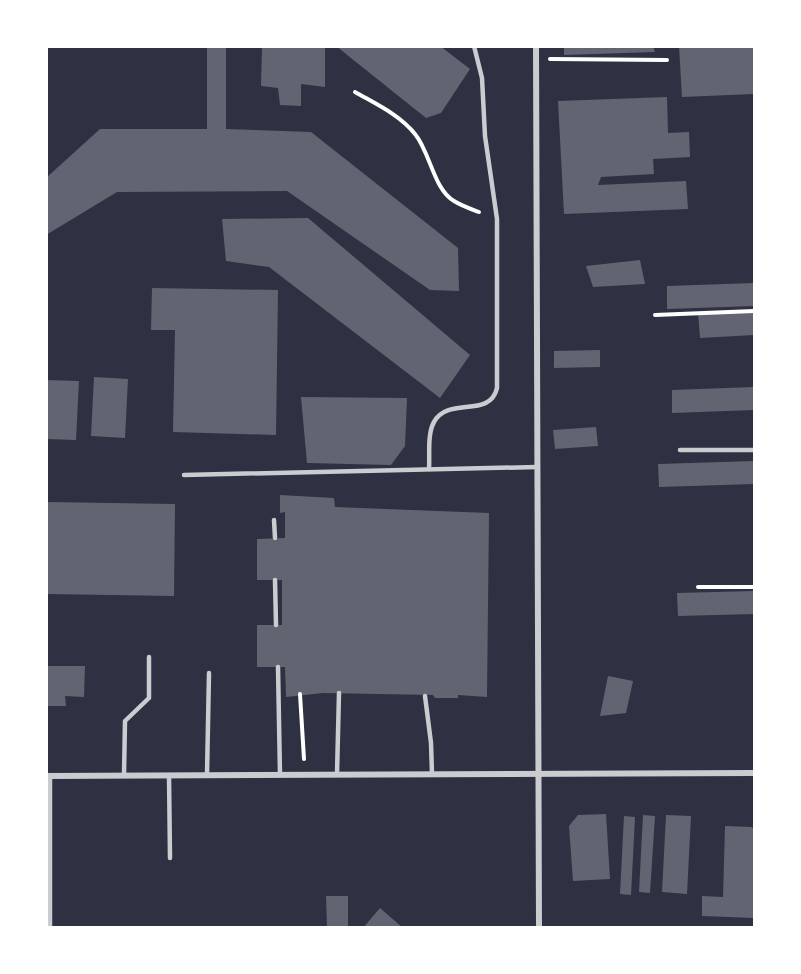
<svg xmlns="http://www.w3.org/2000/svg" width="801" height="974" font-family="Cabin,sans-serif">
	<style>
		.building { fill: #626471 }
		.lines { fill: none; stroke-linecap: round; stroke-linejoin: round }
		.path { stroke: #fff; stroke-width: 4 }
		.service { stroke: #caccd0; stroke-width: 4.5 }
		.minor { stroke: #caccd0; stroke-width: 6 }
	</style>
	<rect width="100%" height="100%" fill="#2d3142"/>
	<g class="building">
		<polygon points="207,46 226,46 226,129 311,132 458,248 459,291 430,290 287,191 117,192 46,235 46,178 100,129 207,129"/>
		<polygon points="262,46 325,46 325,87 301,84 301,106 280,105 278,88 261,86"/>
		<polygon points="336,46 440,46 470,69 441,113 426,118"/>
		<polygon points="564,46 653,46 655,52 564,55"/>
		<polygon points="679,46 754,46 754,94 682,97"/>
		<polygon points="667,97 668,133 689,132 690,157 653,159 654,174 601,177 598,185 686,181 688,209 564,214 558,101"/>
		<polygon points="308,218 470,355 440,398 269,267 226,261 222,219"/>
		<polygon points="640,260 645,284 593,287 586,266"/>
		<polygon points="754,283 754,306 667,309 667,286"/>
		<polygon points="152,288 278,290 276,435 173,432 175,330 151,330"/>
		<polygon points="754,311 754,335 700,338 698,313"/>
		<polygon points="600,350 600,367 554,368 554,351"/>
		<polygon points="94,377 128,379 125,438 91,436"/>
		<polygon points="46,380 79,381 76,440 46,439"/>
		<polygon points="754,387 754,410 672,413 672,390"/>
		<polygon points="301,397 407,398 405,446 391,465 307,463"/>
		<polygon points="596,427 598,446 555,449 553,430"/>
		<polygon points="754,461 754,484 659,487 658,464"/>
		<polygon points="280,495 334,498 335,507 489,513 487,697 458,695 458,698 435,698 433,695 323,693 286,697 285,667 257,667 257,625 282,625 282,580 257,580 257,539 285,538 285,512 280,513"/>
		<polygon points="46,502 175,504 174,596 46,594"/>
		<polygon points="754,591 754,614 678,616 677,593"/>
		<polygon points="46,666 85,666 84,697 65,696 66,706 46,706"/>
		<polygon points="608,676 633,681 626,713 600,716"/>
		<polygon points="606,814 610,879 573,881 569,826 578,815"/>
		<polygon points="643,815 655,816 650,893 639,892"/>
		<polygon points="666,815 691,816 687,894 662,892"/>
		<polygon points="624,816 635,817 631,895 620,894"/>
		<polygon points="725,826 752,827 754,830 754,918 702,916 702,896 723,897"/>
		<polygon points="326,896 348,896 348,928 327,928"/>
		<polygon points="380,908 403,928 363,928"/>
	</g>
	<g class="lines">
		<g class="path">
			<polyline points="550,59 667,60"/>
			<path d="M355,92C376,104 400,115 415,134C430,152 434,190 454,201C462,206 471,209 479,212"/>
			<polyline points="655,315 754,311"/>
			<polyline points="698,587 754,587"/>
			<polyline points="300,694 304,759"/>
		</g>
		<g class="service">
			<polyline points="680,450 754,450"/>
			<path d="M429,469C430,456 427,434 434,422C448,396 490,419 497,388V219L485,136L482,78L474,46"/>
			<polyline points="184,475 537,467"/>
			<polyline points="274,520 275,538"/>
			<polyline points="275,580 276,625"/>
			<polyline points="278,667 280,775"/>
			<polyline points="425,696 431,743 432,774"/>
			<polyline points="337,774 339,693"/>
			<polyline points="124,775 125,721 149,698 149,657"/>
			<polyline points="169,775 170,858"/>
			<polyline points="207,775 209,673"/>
			<polyline points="50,928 50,775"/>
		</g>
		<g class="minor">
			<polyline points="536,46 539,928"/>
			<polyline points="46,776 754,773"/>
		</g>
	</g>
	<rect width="801" height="974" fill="none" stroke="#ffffff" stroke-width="96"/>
</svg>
